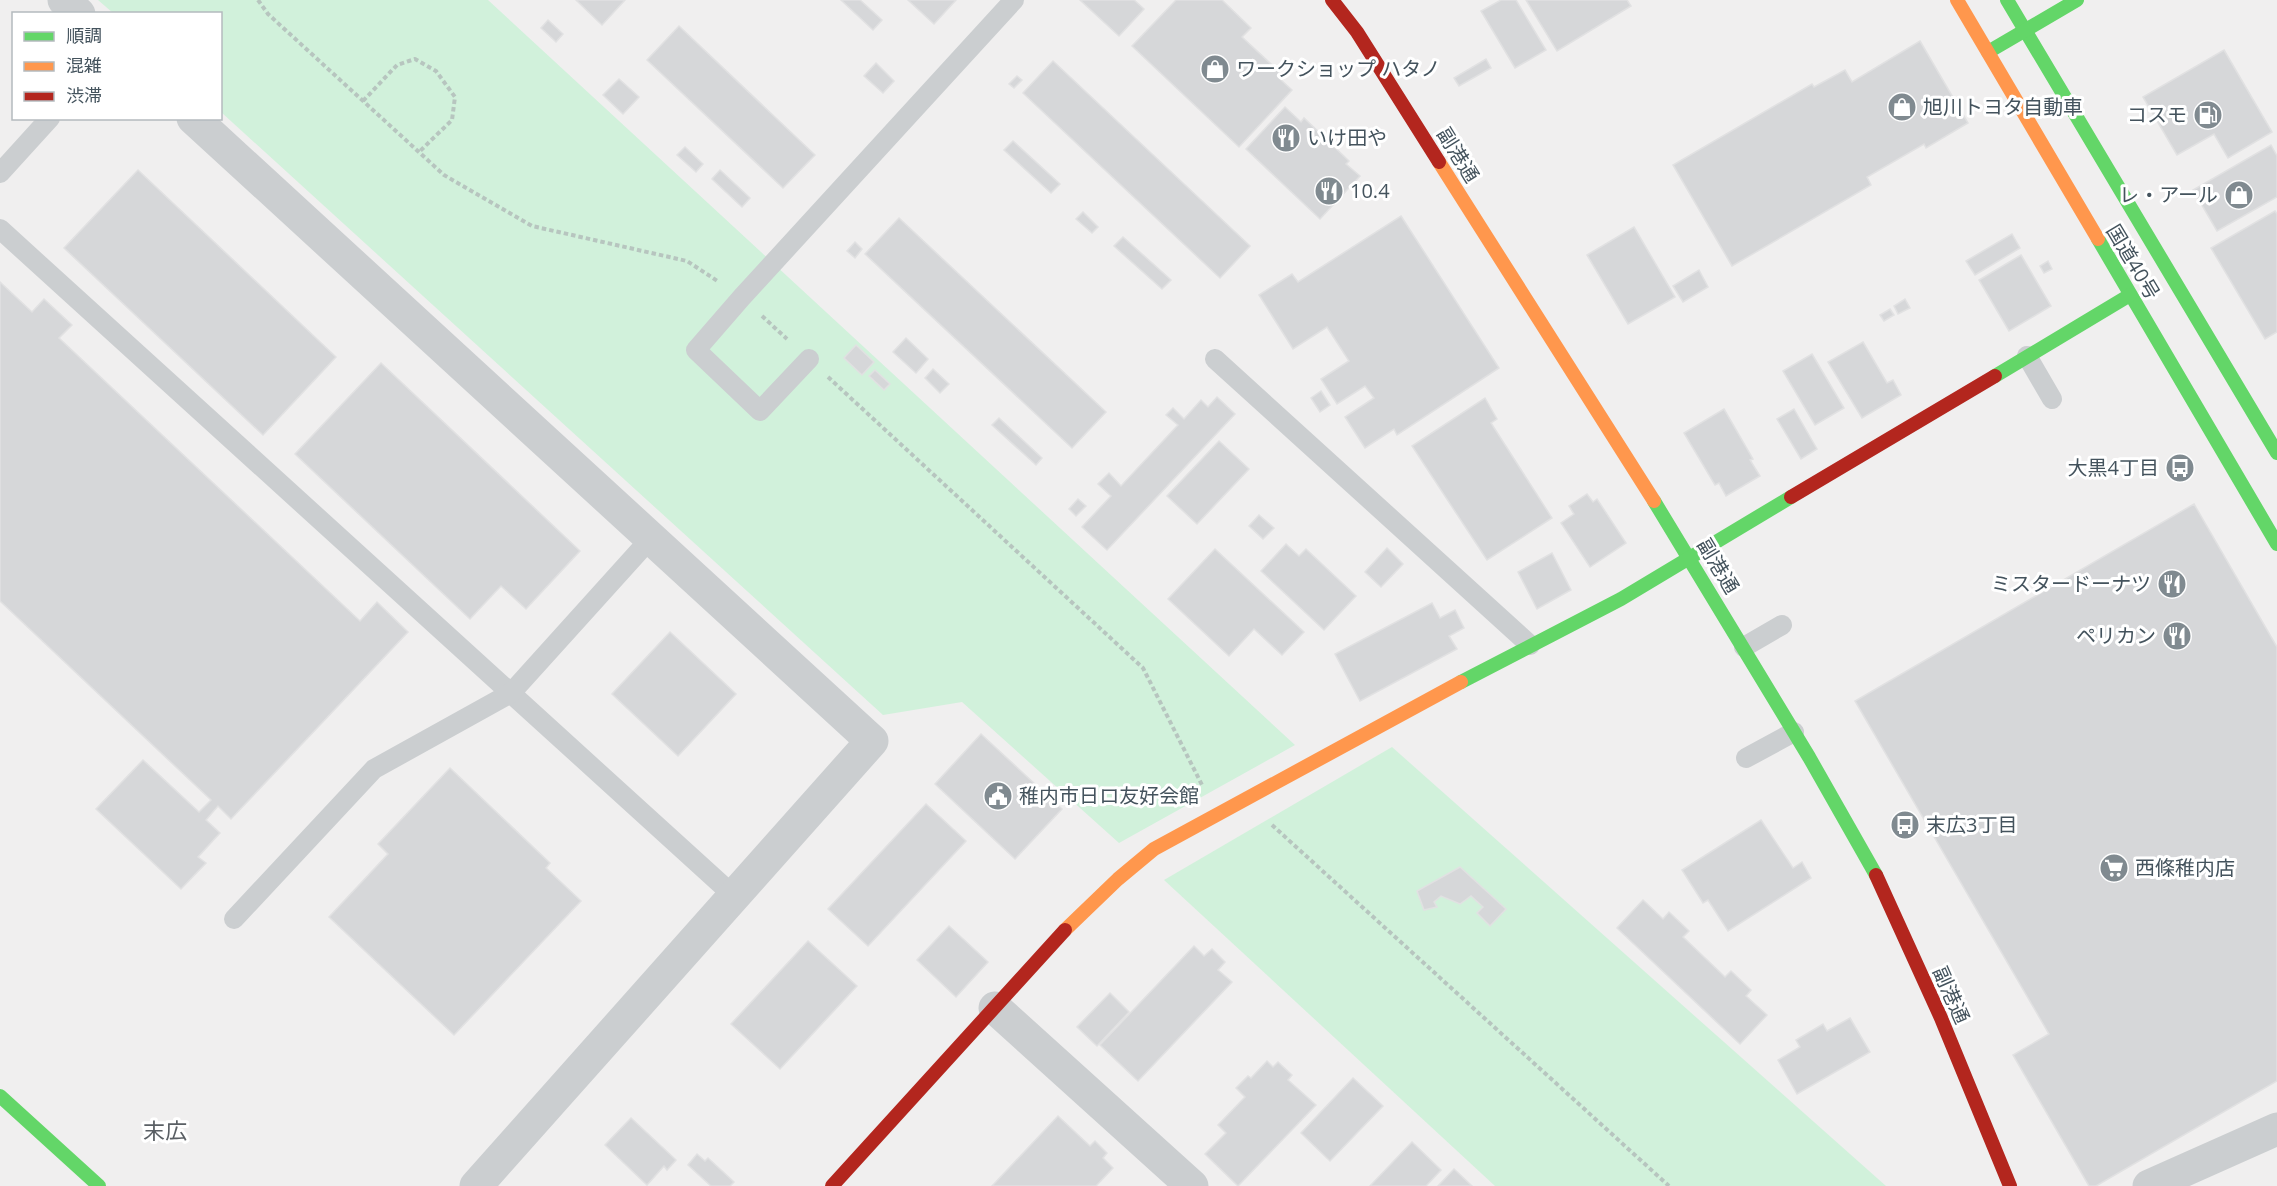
<svg xmlns="http://www.w3.org/2000/svg" width="2277" height="1186" font-family="'Open Sans','Noto Sans JP',sans-serif">
	<style>
		.green { fill: #d1f1db }
		.building { fill: #d6d7d9; stroke: #e1e1e2; stroke-width: 1.5 }
		.lines { fill: none; stroke-linecap: round; stroke-linejoin: round }
		.path { stroke: #b7c5bf; stroke-width: 4; stroke-dasharray: 4.5 3; stroke-linecap: butt }
		.lane { stroke: #cbced0; stroke-width: 20 }
		.street { stroke: #cbced0; stroke-width: 33 }
		.fast { stroke: #63d668; stroke-width: 14 }
		.slow { stroke: #ff974d; stroke-width: 14 }
		.jam { stroke: #b3261e; stroke-width: 14 }
		.labels { text-anchor: middle; stroke-width: 6; stroke-linejoin: round; paint-order: stroke }
		.poi-label { font-size: 20px; fill: #44535d; stroke: #fff; text-anchor: start }
		.street-label { font-size: 20px; fill: #44535d; stroke: #fff }
		.quarter-label { font-size: 22px; fill: #5a5f64; stroke: #fff }
	</style>
	<rect width="100%" height="100%" fill="#f0efef"/>
	<g class="green">
		<polygon points="98,0 488,0 1295,745 1119,843 962,702 883,715 221,112 220,14 113,13"/>
		<polygon points="1392,747 1886,1186 1495,1186 1164,880"/>
	</g>
	<g class="building">
		<polygon points="576,0 625,0 602,25"/>
		<polygon points="841,0 860,0 882,20 873,30"/>
		<polygon points="908,0 956,0 934,24"/>
		<polygon points="1080,0 1134,0 1144,9 1119,36"/>
		<polygon points="1176,0 1222,0 1251,28 1242,37 1284,76 1281,80 1292,90 1239,147 1132,46"/>
		<polygon points="1501,0 1516,0 1546,50 1515,68 1481,11"/>
		<polygon points="1526,0 1627,0 1631,6 1557,51"/>
		<polygon points="548,20 563,34 556,42 541,28"/>
		<polygon points="679,26 815,155 783,188 647,60"/>
		<polygon points="1920,41 1968,123 1926,148 1924,144 1867,177 1871,185 1732,266 1673,165 1812,84 1814,87 1845,70 1852,82"/>
		<polygon points="2224,50 2272,132 2228,158 2214,134 2177,155 2143,97"/>
		<polygon points="1486,59 1491,68 1459,86 1454,78"/>
		<polygon points="1053,61 1250,246 1220,278 1023,93"/>
		<polygon points="876,63 894,81 883,93 864,76"/>
		<polygon points="1017,76 1022,80 1014,88 1009,84"/>
		<polygon points="619,79 639,97 623,114 603,95"/>
		<polygon points="1285,107 1301,122 1304,118 1349,161 1346,164 1360,176 1320,219 1246,149"/>
		<polygon points="1013,141 1060,184 1051,193 1004,150"/>
		<polygon points="2271,145 2277,156 2277,197 2217,231 2193,190"/>
		<polygon points="685,147 703,164 696,172 677,155"/>
		<polygon points="138,170 336,357 263,435 64,248"/>
		<polygon points="720,170 750,198 742,207 712,179"/>
		<polygon points="2275,211 2277,214 2277,332 2265,339 2211,248"/>
		<polygon points="1083,212 1098,227 1092,233 1076,219"/>
		<polygon points="1401,216 1499,368 1397,435 1394,429 1365,448 1345,417 1374,398 1365,386 1337,404 1321,379 1349,361 1327,327 1293,349 1259,295 1292,274 1298,282"/>
		<polygon points="899,218 1106,412 1072,448 865,254"/>
		<polygon points="1634,227 1675,297 1628,324 1587,255"/>
		<polygon points="2012,234 2020,248 1975,275 1966,261"/>
		<polygon points="1123,237 1171,280 1162,289 1114,246"/>
		<polygon points="855,242 862,249 855,258 847,251"/>
		<polygon points="2021,255 2051,306 2009,331 1979,280"/>
		<polygon points="2048,261 2052,269 2044,273 2040,266"/>
		<polygon points="1699,270 1708,287 1683,302 1673,286"/>
		<polygon points="0,282 32,312 44,299 72,325 59,338 360,621 377,602 408,632 231,819 218,806 206,820 220,833 198,857 206,863 181,889 96,809 143,760 199,812 211,800 0,601"/>
		<polygon points="1905,299 1910,308 1898,314 1894,306"/>
		<polygon points="1890,309 1894,315 1884,321 1880,315"/>
		<polygon points="906,338 928,359 916,373 893,352"/>
		<polygon points="1863,342 1887,383 1893,380 1901,395 1862,418 1828,362"/>
		<polygon points="856,345 874,362 862,375 844,358"/>
		<polygon points="1812,354 1844,408 1815,425 1783,371"/>
		<polygon points="381,363 580,551 526,609 501,586 470,619 295,454"/>
		<polygon points="933,369 949,384 940,393 925,378"/>
		<polygon points="875,370 890,384 884,390 869,376"/>
		<polygon points="1321,391 1330,405 1320,412 1311,398"/>
		<polygon points="1217,397 1235,414 1107,550 1082,527 1111,496 1098,484 1109,473 1121,486 1178,425 1166,415 1173,408 1184,419 1201,400 1208,407"/>
		<polygon points="1485,398 1497,419 1491,423 1552,518 1487,560 1412,446"/>
		<polygon points="1724,409 1753,459 1750,460 1760,476 1726,496 1719,483 1715,485 1684,433"/>
		<polygon points="1794,409 1817,449 1801,459 1777,419"/>
		<polygon points="999,418 1042,458 1036,465 992,425"/>
		<polygon points="1219,441 1249,469 1197,524 1167,496"/>
		<polygon points="1587,494 1593,502 1597,499 1626,543 1590,567 1561,523 1574,514 1569,506"/>
		<polygon points="1078,499 1086,506 1076,516 1069,509"/>
		<polygon points="2194,504 2277,647 2277,1081 2096,1186 2089,1186 2013,1055 2049,1034 1855,701"/>
		<polygon points="1259,515 1274,528 1263,539 1249,526"/>
		<polygon points="1286,544 1299,556 1306,549 1356,596 1324,630 1261,571"/>
		<polygon points="1387,548 1403,564 1381,587 1365,572"/>
		<polygon points="1215,549 1304,632 1282,655 1254,629 1229,656 1168,599"/>
		<polygon points="1552,553 1571,590 1537,609 1518,572"/>
		<polygon points="1432,603 1440,618 1455,610 1464,628 1449,636 1457,649 1360,701 1335,654"/>
		<polygon points="670,632 736,694 678,756 612,694"/>
		<polygon points="981,734 1062,809 1015,859 935,784"/>
		<polygon points="450,768 550,863 546,868 581,901 454,1035 329,917 388,854 378,844"/>
		<polygon points="926,804 966,841 868,946 828,909"/>
		<polygon points="1761,820 1793,868 1802,862 1811,878 1728,931 1708,900 1703,903 1682,870"/>
		<polygon points="1460,867 1506,909 1490,926 1477,913 1483,907 1471,896 1460,904 1441,896 1434,902 1437,907 1424,910 1417,891"/>
		<polygon points="1643,900 1663,919 1669,912 1689,931 1683,937 1725,977 1731,971 1751,990 1746,996 1767,1015 1740,1044 1617,928"/>
		<polygon points="949,926 988,962 956,997 917,960"/>
		<polygon points="808,941 857,986 780,1069 731,1024"/>
		<polygon points="1194,946 1204,956 1212,949 1225,962 1218,970 1232,982 1138,1081 1100,1045"/>
		<polygon points="1110,993 1129,1012 1097,1046 1077,1027"/>
		<polygon points="1850,1018 1870,1052 1797,1094 1778,1060 1800,1047 1796,1040 1823,1024 1827,1031"/>
		<polygon points="1267,1061 1273,1067 1278,1062 1292,1075 1288,1080 1316,1105 1238,1186 1205,1154 1226,1133 1218,1125 1245,1097 1236,1088 1248,1076 1251,1078"/>
		<polygon points="1353,1078 1383,1106 1330,1161 1301,1133"/>
		<polygon points="1058,1116 1090,1146 1095,1141 1107,1153 1103,1158 1113,1168 1096,1186 992,1186"/>
		<polygon points="631,1118 676,1160 667,1170 664,1166 647,1185 605,1145"/>
		<polygon points="1412,1142 1441,1170 1426,1186 1370,1186"/>
		<polygon points="697,1154 705,1161 708,1158 734,1182 730,1186 711,1186 688,1165"/>
		<polygon points="1454,1169 1472,1186 1438,1186"/>
	</g>
	<g class="lines">
		<g class="path">
			<polyline points="258,0 268,14 444,175 532,226 687,261 719,282"/>
			<polyline points="363,101 397,65 415,59 436,71 455,97 452,120 419,152"/>
			<polyline points="762,316 787,339"/>
			<polyline points="828,377 1143,668 1202,785"/>
			<polyline points="1272,825 1669,1186"/>
		</g>
		<g class="lane">
			<polyline points="0,173 50,118"/>
			<polyline points="0,229 734,896"/>
			<polyline points="2027,356 2052,399"/>
			<polyline points="809,359 760,411 696,350 742,297 1014,0"/>
			<polyline points="1215,359 1530,645"/>
			<polyline points="1744,647 1782,625"/>
			<polyline points="1746,758 1794,732"/>
			<polyline points="234,919 374,769 511,693 651,538"/>
		</g>
		<g class="street">
			<polyline points="64,0 79,14"/>
			<polyline points="193,118 872,741 476,1186"/>
			<polyline points="995,1008 1192,1186"/>
			<polyline points="2149,1186 2277,1129"/>
		</g>
		<g class="fast">
			<polyline points="2007,0 2277,453"/>
			<polyline points="1988,52 2077,0"/>
			<polyline points="2098,239 2277,544"/>
			<polyline points="1995,376 2130,295"/>
			<polyline points="1654,501 1809,757 1876,875"/>
			<polyline points="1461,682 1621,599 1791,497"/>
			<polyline points="0,1096 99,1186"/>
		</g>
		<g class="slow">
			<polyline points="1957,0 2098,239"/>
			<polyline points="1439,162 1654,501"/>
			<polyline points="1065,930 1118,879 1154,849 1461,682"/>
		</g>
		<g class="jam">
			<polyline points="1332,0 1357,32 1439,162"/>
			<polyline points="1791,497 1995,376"/>
			<polyline points="1876,875 1941,1018 2010,1186"/>
			<polyline points="832,1186 1065,930"/>
		</g>
	</g>
	<defs>
		<g id="shop-disc" transform="scale(1.5)"><circle r="9.5" fill="#808a90" stroke="#fff"/><path d="M-5-2.5h2.3a2.7 3.5 0 0 1 5.4 0H5L5.5 6h-11ZM-1.5-2.5h3a1.5 2.3 0 0 0-3 0Z" fill="#fff"/></g>
		<g id="fuel-disc" transform="scale(1.5)"><circle r="9.5" fill="#808a90" stroke="#fff"/><path d="M-5.5-6h7V0h2V4h1.3V-2.5L3-4.5l.8-.8L6-3V5H2.5V1h-1V6h-7ZM-4.2-4.7v3.2H.2V-4.7Z" fill="#fff"/></g>
		<g id="restaurant-disc" transform="scale(1.5)"><circle r="9.5" fill="#808a90" stroke="#fff"/><path d="M-5-6h1v4h1v-4h1v4h1v-4h1v5L-1.5 .5V6h-2V.5L-5-1ZM5-6V6H3V1.5H1.5Q1.5-4 5-6Z" fill="#fff"/></g>
		<g id="bus-disc" transform="scale(1.5)"><circle r="9.5" fill="#808a90" stroke="#fff"/><path d="M-5-6H5V4H4V6H2V4H-2V6H-4V4H-5ZM-3.5-4V0h7V-4ZM-3.5 1.2v1.5H-2V1.2ZM2 1.2v1.5H3.5V1.2Z" fill="#fff"/></g>
		<g id="civic-disc" transform="scale(1.5)"><circle r="9.5" fill="#808a90" stroke="#fff"/><path d="M-.6-6.5H3V-4.5H.6V-3L4-1V1h2V6H-6V1h2V-1L-.6-3ZM-1.2 2.5V6h2.4V2.5Z" fill="#fff"/></g>
		<g id="supermarket-disc" transform="scale(1.5)"><circle r="9.5" fill="#808a90" stroke="#fff"/><path d="M-6-5.5h2.5l.6 2H6L4.5 2H-2.5L-4.4-4H-6ZM-1.5 3.2a1.3 1.3 0 1 0 .1 0ZM3 3.2a1.3 1.3 0 1 0 .1 0Z" fill="#fff"/></g>
	</defs>
	<g fill-rule="evenodd">
		<use href="#shop-disc" x="1215" y="69"/>
		<use href="#shop-disc" x="1902" y="107"/>
		<use href="#fuel-disc" x="2208" y="115"/>
		<use href="#restaurant-disc" x="1286" y="138"/>
		<use href="#restaurant-disc" x="1329" y="191"/>
		<use href="#shop-disc" x="2239" y="195"/>
		<use href="#bus-disc" x="2180" y="468"/>
		<use href="#restaurant-disc" x="2172" y="584"/>
		<use href="#restaurant-disc" x="2177" y="636"/>
		<use href="#civic-disc" x="998" y="796"/>
		<use href="#bus-disc" x="1905" y="825"/>
		<use href="#supermarket-disc" x="2114" y="868"/>
	</g>
	<g class="labels">
		<g class="poi-label">
			<text x="1236" y="76">ワークショップ ハタノ</text>
			<text x="1923" y="114">旭川トヨタ自動車</text>
			<text x="2187" y="122" text-anchor="end">コスモ</text>
			<text x="1307" y="145">いけ田や</text>
			<text x="1350" y="198">10.4</text>
			<text x="2218" y="202" text-anchor="end">レ・アール</text>
			<text x="2159" y="475" text-anchor="end">大黒4丁目</text>
			<text x="2151" y="591" text-anchor="end">ミスタードーナツ</text>
			<text x="2156" y="643" text-anchor="end">ペリカン</text>
			<text x="1019" y="803">稚内市日ロ友好会館</text>
			<text x="1926" y="832">末広3丁目</text>
			<text x="2135" y="875">西條稚内店</text>
		</g>
		<g class="street-label">
			<text transform="translate(1458 155) rotate(58)" y="7">副港通</text>
			<text transform="translate(2133 262) rotate(59)" y="7">国道40号</text>
			<text transform="translate(1718 566) rotate(59)" y="7">副港通</text>
			<text transform="translate(1951 995) rotate(66)" y="7">副港通</text>
		</g>
		<g class="quarter-label">
			<text x="165" y="1139">末広</text>
		</g>
	</g>
	<rect x="12" y="12" width="210" height="108" fill="#ffffff" stroke="#b4babe" stroke-width="1.5"/>
	<rect x="24" y="32" width="30" height="9" fill="#63d668" stroke="#b4babe" stroke-width="1.5"/>
	<text x="66" y="42" font-size="18" fill="#44535d">順調</text>
	<rect x="24" y="62" width="30" height="9" fill="#ff974d" stroke="#b4babe" stroke-width="1.5"/>
	<text x="66" y="72" font-size="18" fill="#44535d">混雑</text>
	<rect x="24" y="92" width="30" height="9" fill="#b3261e" stroke="#b4babe" stroke-width="1.5"/>
	<text x="66" y="102" font-size="18" fill="#44535d">渋滞</text>
</svg>
